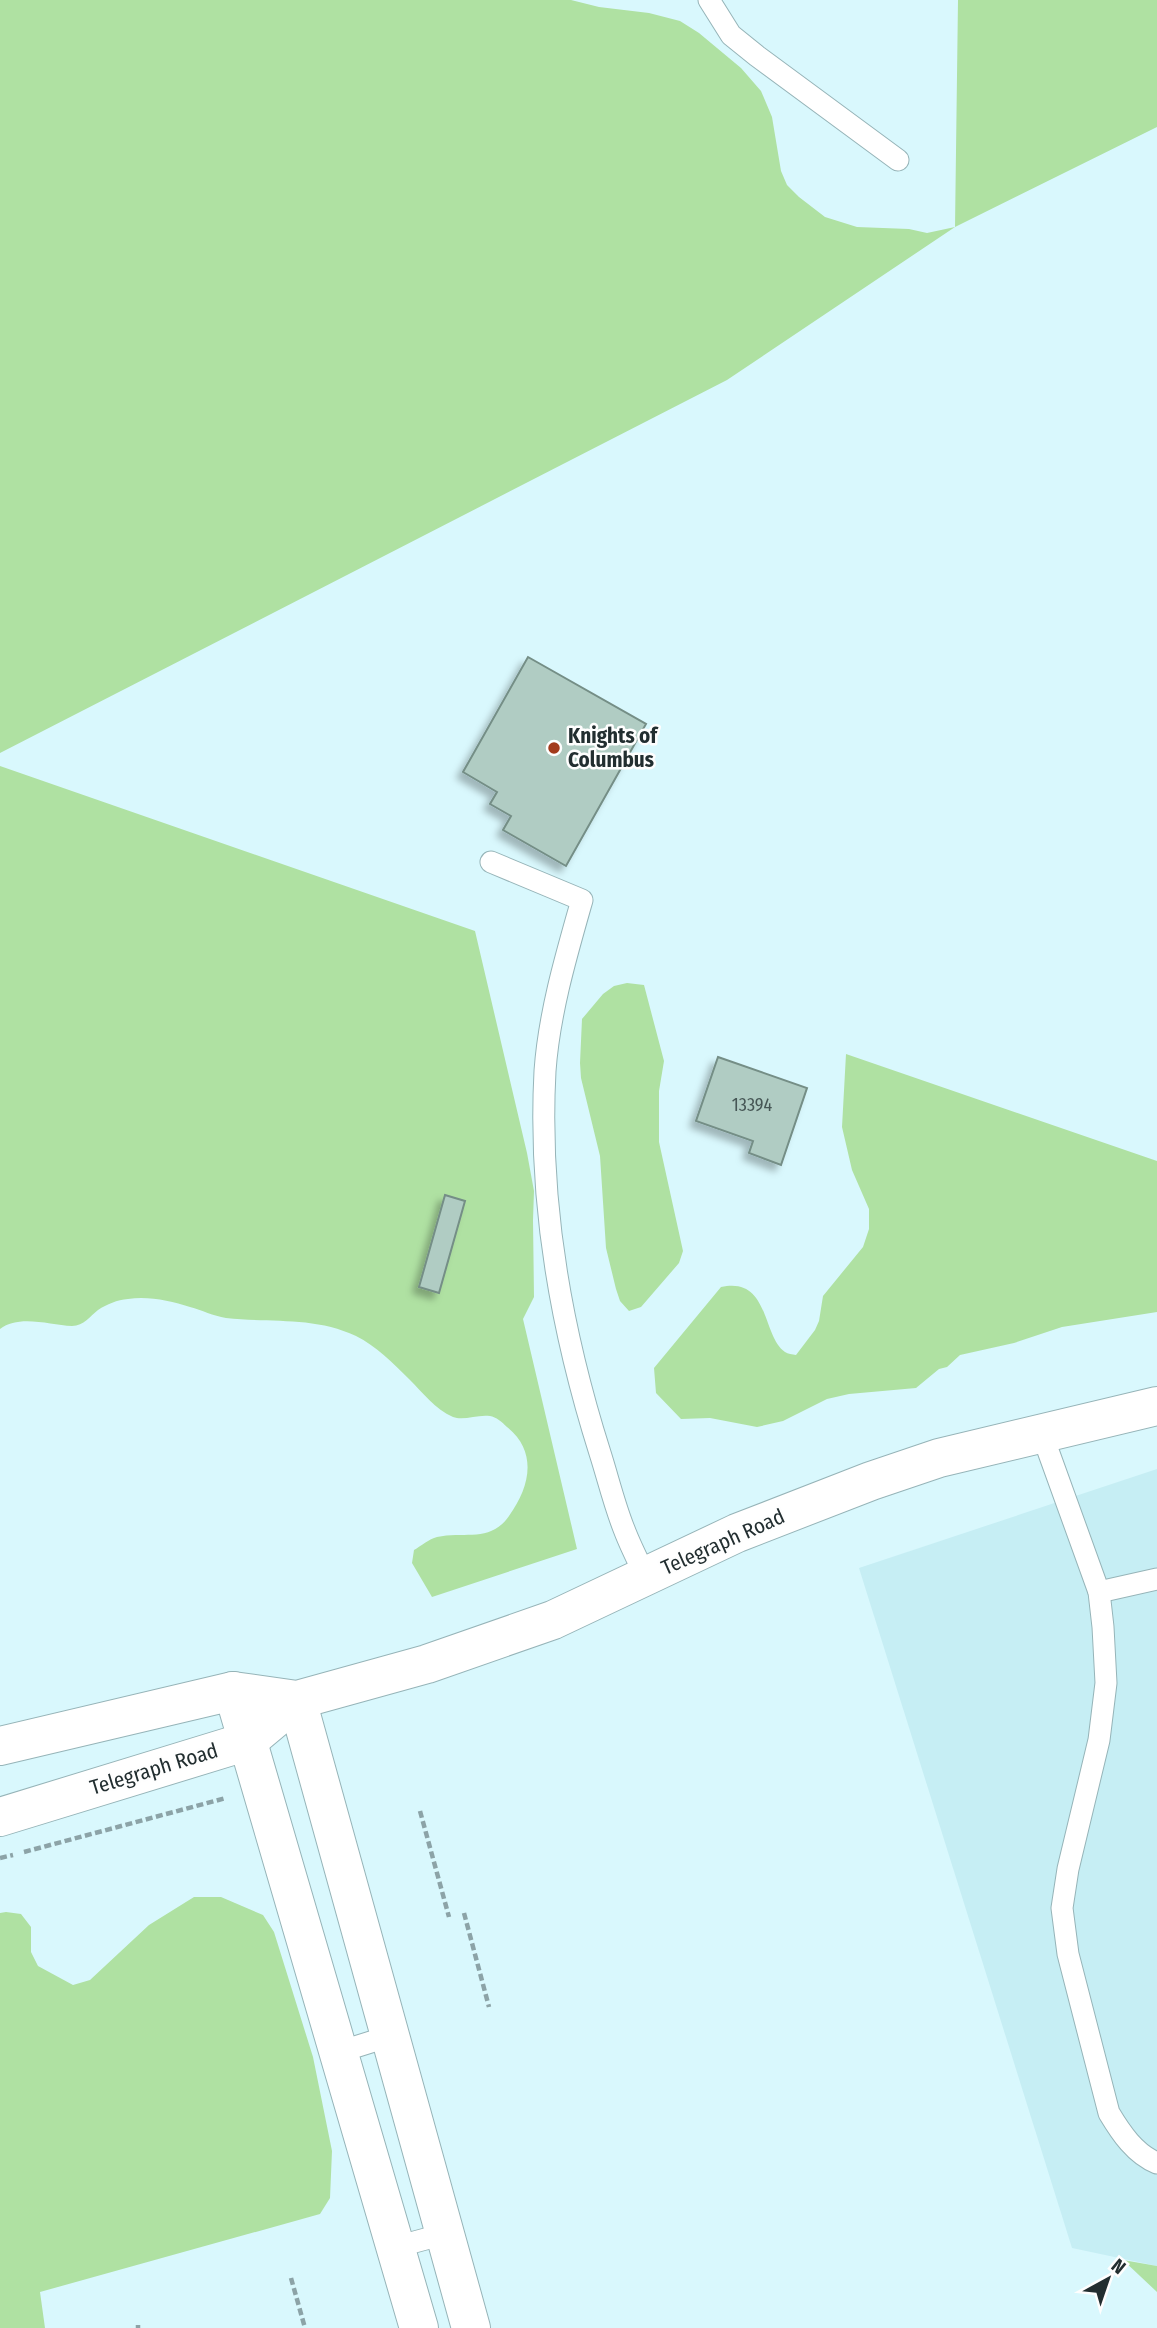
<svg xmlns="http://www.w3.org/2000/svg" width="1157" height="2328" font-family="'Fira Sans Condensed',sans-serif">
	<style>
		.built { fill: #c6eef4 }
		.green { fill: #afe1a2 }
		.building { fill: #b0ccc3; stroke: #748e86; stroke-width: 2; filter: url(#shadow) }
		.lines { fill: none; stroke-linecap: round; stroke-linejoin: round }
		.lane-casing { stroke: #96b4b8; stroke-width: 23 }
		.street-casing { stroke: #96b4b8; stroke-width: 40 }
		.secondary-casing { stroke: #96b4b8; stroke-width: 40 }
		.path { stroke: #8ca3a7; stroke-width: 4.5; stroke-dasharray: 7 3.5; stroke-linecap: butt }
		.lane { stroke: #fff; stroke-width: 21 }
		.street { stroke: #fff; stroke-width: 38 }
		.secondary { stroke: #fff; stroke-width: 38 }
		.poi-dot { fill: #a23a1b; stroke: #fefefe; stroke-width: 2.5 }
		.labels { text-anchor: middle; stroke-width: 5; stroke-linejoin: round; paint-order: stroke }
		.number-label { font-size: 18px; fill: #465655 }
		.poi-label { font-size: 21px; font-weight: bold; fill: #222e30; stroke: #fefefe; text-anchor: start }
		.street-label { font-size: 21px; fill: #222e30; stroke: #fefefe }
	</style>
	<defs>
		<filter id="shadow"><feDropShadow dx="-6" dy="6" stdDeviation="3.5" flood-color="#0004"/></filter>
	</defs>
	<rect width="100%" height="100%" fill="#d9f8fd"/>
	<polygon class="built" points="1157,1469 1157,2266 1072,2248 859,1568"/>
	<g class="green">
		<polygon points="0,0 571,0 599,7 649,13 680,21 699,33 741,68 761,91 772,117 781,171 787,185 799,197 825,217 857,227 909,229 927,233 955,227 958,0 1157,0 1157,127 955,227 727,380 0,753"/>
		<path d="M0,766L475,931L527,1153L534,1191L533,1220L534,1297L523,1319L577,1549L432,1597L412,1563L414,1550C421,1546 429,1539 437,1537C466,1531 490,1543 509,1516C530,1487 538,1452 507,1427C502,1422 496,1417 490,1416C478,1414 464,1421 453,1417C435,1409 423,1393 409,1379C393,1363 376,1346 356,1336C314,1316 270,1323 226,1318C213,1316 202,1310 190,1307C171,1301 149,1296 128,1299C117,1300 107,1304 98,1310C90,1316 84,1326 72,1326C50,1325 19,1314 0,1329Z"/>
		<polygon points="627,983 644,985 664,1061 659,1091 659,1142 683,1251 679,1263 641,1307 629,1311 620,1301 616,1289 606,1248 600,1156 581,1078 580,1063 582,1019 603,994 614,986"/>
		<path d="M846,1054L1157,1161V1312L1062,1327L1014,1343L960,1355L947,1367L939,1369L916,1388L849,1394L827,1399L783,1421L757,1427L710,1418L681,1419L656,1393L654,1368L721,1287C770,1276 762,1337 785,1352C788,1354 792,1354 796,1355L815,1330L819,1321L823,1296L863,1247L869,1229V1209L852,1170L842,1127Z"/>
		<polygon points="194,1897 221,1897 263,1915 274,1932 313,2057 332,2151 330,2198 320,2214 40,2292 45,2328 0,2328 0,1913 6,1912 21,1914 31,1927 31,1952 38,1966 73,1985 90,1980 149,1925"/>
		<polygon points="1123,2260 1157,2266 1157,2292"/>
	</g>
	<g class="building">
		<polygon points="528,657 646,724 566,866 503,830 511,816 490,804 497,792 463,772"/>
		<polygon points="718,1057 807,1088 781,1165 749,1153 753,1141 696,1121"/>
		<polygon points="445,1195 465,1201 439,1293 419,1287"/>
	</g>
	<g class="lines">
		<g class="lane-casing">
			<g id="lane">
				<polyline points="709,0 731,35 757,56 898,160"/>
				<path d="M491,862L582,900C566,956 549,1014 545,1071C538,1201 561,1330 600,1453C608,1478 614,1504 624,1529C630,1545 638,1561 646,1577"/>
				<path d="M1042,1434L1099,1592L1103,1627L1106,1683L1099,1740L1068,1869L1062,1908L1068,1954L1109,2113C1121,2133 1135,2154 1157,2163"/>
				<polyline points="1099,1592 1157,1579"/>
				<polyline points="339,2052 390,2036"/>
				<polyline points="396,2247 444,2234"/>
			</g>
		</g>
		<g class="street-casing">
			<g id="street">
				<polyline points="233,1691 419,2328"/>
				<polyline points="297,1700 471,2328"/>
			</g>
		</g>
		<g class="secondary-casing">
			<g id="secondary">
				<polyline points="0,1746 233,1691 297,1700 427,1664 553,1620 737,1533 871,1481 939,1458 1157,1406"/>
				<polyline points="0,1817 248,1741 297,1700"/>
			</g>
		</g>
		<g class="path">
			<polyline points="420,1811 449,1917"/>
			<polyline points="24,1852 226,1798"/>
			<polyline points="0,1858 13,1855"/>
			<polyline points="464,1913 489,2007"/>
			<polyline points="291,2278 305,2328"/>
			<polyline points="138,2325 138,2328"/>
		</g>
		<use href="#lane" class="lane"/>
		<use href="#street" class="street"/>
		<use href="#secondary" class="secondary"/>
	</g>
	<circle class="poi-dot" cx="554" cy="748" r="7"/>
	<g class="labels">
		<g class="number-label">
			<text x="752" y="1111">13394</text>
		</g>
		<g class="poi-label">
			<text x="568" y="743">Knights of<tspan x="568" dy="24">Columbus</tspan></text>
		</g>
		<g class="street-label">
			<text transform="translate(723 1542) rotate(-24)" y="7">Telegraph Road</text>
			<text transform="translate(154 1769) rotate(-17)" y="7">Telegraph Road</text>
		</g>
	</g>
	<g transform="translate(1108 2279) rotate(40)" stroke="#fefefe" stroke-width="5" paint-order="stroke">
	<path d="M0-5L12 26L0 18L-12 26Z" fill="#222e30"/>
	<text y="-10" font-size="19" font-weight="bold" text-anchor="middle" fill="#222e30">N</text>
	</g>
</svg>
